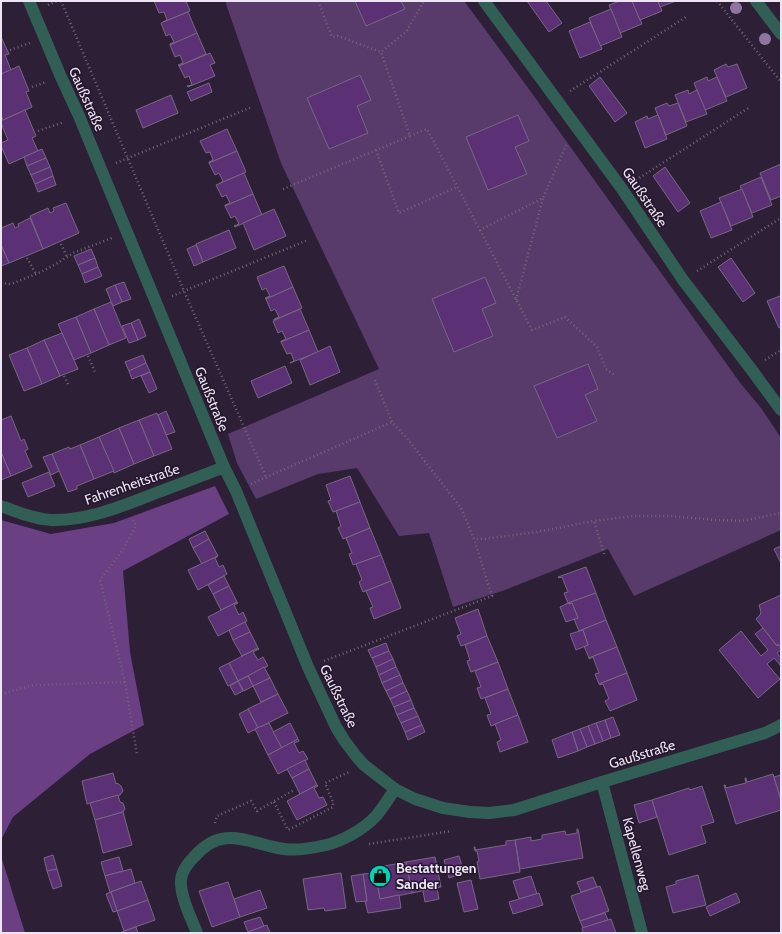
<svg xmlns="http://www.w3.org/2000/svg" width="782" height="934" font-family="Cabin,sans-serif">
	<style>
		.green { fill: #583b6a }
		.forest { fill: #6a3f84 }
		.building { fill: #5b3074; stroke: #776882 }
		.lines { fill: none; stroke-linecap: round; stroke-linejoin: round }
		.path { stroke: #72677a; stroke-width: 2.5; stroke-dasharray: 1 3; stroke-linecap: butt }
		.minor { stroke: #325f55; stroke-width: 12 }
		.tree { fill: #8f76a0 }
		.labels { text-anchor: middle; stroke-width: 3; stroke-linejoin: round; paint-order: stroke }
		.street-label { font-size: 14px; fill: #ede5f4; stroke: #24162c }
		.poi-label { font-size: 14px; font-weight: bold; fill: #ede5f4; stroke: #24162c; text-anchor: start }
	</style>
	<rect width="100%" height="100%" fill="#2d2036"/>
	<polygon class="green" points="225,1 464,1 523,81 741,384 761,408 781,438 781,530 634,596 608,549 505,590 453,607 429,533 399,536 357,468 318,474 256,499 237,463 228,434 379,369 281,163"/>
	<g class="forest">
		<polygon points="215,486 229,514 123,571 130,652 144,725 90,754 13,817 1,840 1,520 51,534 114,523"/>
		<polygon points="1,856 25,933 1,933"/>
	</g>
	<g class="building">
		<polygon points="154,1 186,1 190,11 163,22 167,20 164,12 159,13"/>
		<polygon points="355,1 401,1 405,9 366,26"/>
		<polygon points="527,1 546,1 562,23 549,32"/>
		<polygon points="620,1 632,1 642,24 620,33 609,5"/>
		<polygon points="632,1 658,1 662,11 640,20"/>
		<polygon points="658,1 676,1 660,7"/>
		<polygon points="611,9 622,37 600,46 589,18"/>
		<polygon points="188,12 197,33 170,45 170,44 174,42 170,34 166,36 161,23"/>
		<polygon points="590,22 602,49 580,58 569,31"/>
		<polygon points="197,33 206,54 179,66 178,65 183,63 180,55 175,57 170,45"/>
		<polygon points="1,37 9,54 5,55 11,70 1,74"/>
		<polygon points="210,53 215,63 210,65 215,76 188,87 187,86 192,85 189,76 185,78 179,66"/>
		<polygon points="726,64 728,67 737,64 747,88 726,97 714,70"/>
		<polygon points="19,66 29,91 26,92 32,107 3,120 1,115 1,74"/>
		<polygon points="360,75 371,100 357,106 368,133 329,149 307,98"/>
		<polygon points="600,77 627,113 615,122 589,86"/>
		<polygon points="707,77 708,81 717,77 727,101 705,110 694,83"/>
		<polygon points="209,83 212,92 191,101 187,92"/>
		<polygon points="688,90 689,94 697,90 707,114 686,122 675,95"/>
		<polygon points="171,95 178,113 143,128 136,110"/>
		<polygon points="667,103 669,106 678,103 687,126 666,135 655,108"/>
		<polygon points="25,110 36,136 32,138 38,151 9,164 1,146 1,143 8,140 1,123 1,121"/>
		<polygon points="518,115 529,141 515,147 527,174 488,190 466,137"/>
		<polygon points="658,115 667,139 645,148 635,122 647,116 648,119"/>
		<polygon points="227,129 237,151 209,163 209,162 213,160 210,152 206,153 200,141"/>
		<polygon points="42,149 46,158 27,166 24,157"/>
		<polygon points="237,151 246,172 219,184 223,181 219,173 215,175 209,163"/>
		<polygon points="46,158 50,167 31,175 27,166"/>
		<polygon points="781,164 781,196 771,200 760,173"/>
		<polygon points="50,167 53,176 35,184 31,175"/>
		<polygon points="665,167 690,203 678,212 653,176"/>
		<polygon points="244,173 253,194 225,206 225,205 230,203 226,195 222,197 216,185"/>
		<polygon points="53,176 56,185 38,192 35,184"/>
		<polygon points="761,177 772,205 752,213 740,186"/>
		<polygon points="742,189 753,217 731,226 719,198"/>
		<polygon points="253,194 262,215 235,227 234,226 239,224 235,216 231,218 225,206"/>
		<polygon points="721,202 732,230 711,238 700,211"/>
		<polygon points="66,203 79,233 43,249 30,216 48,208 50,213 54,211 53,208"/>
		<polygon points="274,209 286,236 254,250 243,223"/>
		<polygon points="30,218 43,249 9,263 1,245 1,228 13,223 15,228 19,226 18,224"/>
		<polygon points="229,230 236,248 203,262 196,244"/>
		<polygon points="1,245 9,263 1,266"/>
		<polygon points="196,245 203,262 194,266 187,249"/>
		<polygon points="91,249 95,258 78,265 74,256"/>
		<polygon points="95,258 98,267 82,274 78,265"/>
		<polygon points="731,258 755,293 743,302 718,267"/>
		<polygon points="284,266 293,287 266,299 265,298 270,296 266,288 262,290 257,277"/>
		<polygon points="98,267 102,276 85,283 82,274"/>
		<polygon points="485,277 496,303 482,309 493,336 454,352 432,299"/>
		<polygon points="124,282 131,299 122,302 115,285"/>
		<polygon points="115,285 122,302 113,306 106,289"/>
		<polygon points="293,287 302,308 274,320 274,319 279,317 275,309 271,311 266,299"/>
		<polygon points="780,296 781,299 781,327 779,328 767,301"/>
		<polygon points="111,302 126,338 109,345 94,309"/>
		<polygon points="94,309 109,345 91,353 76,317"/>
		<polygon points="300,309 309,330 281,342 281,341 286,339 282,331 278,333 273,321"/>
		<polygon points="76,317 91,353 74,360 58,324"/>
		<polygon points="139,319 146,336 138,340 131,323"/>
		<polygon points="131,323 138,340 129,343 122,326"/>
		<polygon points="309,330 318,352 290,363 294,361 291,353 287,354 281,342"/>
		<polygon points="62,333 78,369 60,376 44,340"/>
		<polygon points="44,340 60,376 42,384 27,348"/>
		<polygon points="330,346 340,372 310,385 300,360"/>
		<polygon points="27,348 42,384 24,391 9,355"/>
		<polygon points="143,355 146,363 129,371 125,362"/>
		<polygon points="146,363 150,372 132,379 129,371"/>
		<polygon points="588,364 598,389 585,395 597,421 557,438 534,386"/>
		<polygon points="285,366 292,383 258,398 251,381"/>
		<polygon points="150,372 157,389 149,393 141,376"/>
		<polygon points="166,411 175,432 166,435 158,415"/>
		<polygon points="157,413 172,449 154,456 139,420"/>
		<polygon points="11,416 21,441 24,439 28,449 25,451 32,467 11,476 1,452 1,420"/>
		<polygon points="139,420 154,456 134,464 119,428"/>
		<polygon points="119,428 134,464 114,473 99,437"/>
		<polygon points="99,437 114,471 94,479 80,445"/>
		<polygon points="80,445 94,479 77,486 77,489 68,492 52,454 69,447 70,449"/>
		<polygon points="1,452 11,476 1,480"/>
		<polygon points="52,454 59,471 51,475 43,457"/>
		<polygon points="49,472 55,486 28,497 22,483"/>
		<polygon points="350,476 360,502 333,512 328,501 331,500 326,485"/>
		<polygon points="360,502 370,528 343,539 338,528 341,526 336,511"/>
		<polygon points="370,528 381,555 353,565 349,554 352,553 346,538"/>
		<polygon points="205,531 209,539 193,548 189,539"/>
		<polygon points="209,539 218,556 202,564 193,548"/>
		<polygon points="781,546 781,563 774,549"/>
		<polygon points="381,555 391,581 363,592 359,582 362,580 356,564"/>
		<polygon points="218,556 215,558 219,567 223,565 227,574 198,590 188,570"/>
		<polygon points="586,567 596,593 568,603 564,593 568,592 562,577 559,578 558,577"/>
		<polygon points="224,576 229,586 213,594 208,585"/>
		<polygon points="391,581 401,608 374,619 370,608 373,607 366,591"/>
		<polygon points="229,586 237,602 221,610 213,594"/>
		<polygon points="596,593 606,620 579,631 574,619 578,618 572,603 569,604 568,603"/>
		<polygon points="781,595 781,648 778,644 777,646 756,619 760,615 761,612 759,605"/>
		<polygon points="237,602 238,603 234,605 239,615 243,612 247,621 218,636 208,617"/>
		<polygon points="568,603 569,604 572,603 578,618 566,622 560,607"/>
		<polygon points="478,609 487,636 461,646 457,636 461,634 455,618"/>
		<polygon points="606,620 617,647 589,658 584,646 588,645 583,630 579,632 579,631"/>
		<polygon points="245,622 250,632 233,640 229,630"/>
		<polygon points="763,628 777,646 778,644 781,648 781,650 777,653 781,658 781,666 774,658 767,664 780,679 758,698 719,650 741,631 761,656 768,650 755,634"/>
		<polygon points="583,630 588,645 576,650 570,634"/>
		<polygon points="250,632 258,648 242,656 233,640"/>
		<polygon points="487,636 498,662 471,672 467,661 470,660 465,645"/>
		<polygon points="386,643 389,651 372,658 368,650"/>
		<polygon points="617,647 627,673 599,684 595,674 599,673 593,657 589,659 589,658"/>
		<polygon points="258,648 259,649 253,652 258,660 263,657 268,666 238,681 229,663"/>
		<polygon points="389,651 393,659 376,667 372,658"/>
		<polygon points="393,659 396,667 379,675 376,667"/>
		<polygon points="498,662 508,689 481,699 477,688 481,687 475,671"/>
		<polygon points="229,663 238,681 228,686 219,668"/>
		<polygon points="264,667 270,678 253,686 248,676"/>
		<polygon points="396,667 400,675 382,683 379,675"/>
		<polygon points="627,673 637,700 610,711 605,701 609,699 603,684 600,685 599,684"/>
		<polygon points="400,675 403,683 386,691 382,683"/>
		<polygon points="248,676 253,686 244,691 238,681"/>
		<polygon points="270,678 278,694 261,702 253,686"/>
		<polygon points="238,681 243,691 235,695 230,686"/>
		<polygon points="403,683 407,691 390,699 386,691"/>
		<polygon points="508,689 518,715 491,726 487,715 491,714 485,698"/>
		<polygon points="407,691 411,700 394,707 390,699"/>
		<polygon points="278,694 288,713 258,728 248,709"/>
		<polygon points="411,700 414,708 397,715 394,707"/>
		<polygon points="414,708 418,716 401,723 397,715"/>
		<polygon points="248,709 258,728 248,733 239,714"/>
		<polygon points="518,715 528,742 500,752 497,742 501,740 495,724"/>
		<polygon points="418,716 422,725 405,732 401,723"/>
		<polygon points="613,717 620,735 611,738 605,720"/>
		<polygon points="605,720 611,738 603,741 596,723"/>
		<polygon points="269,723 282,748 268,755 255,729"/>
		<polygon points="290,723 298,739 282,748 273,732"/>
		<polygon points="596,723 603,741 595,744 588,726"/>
		<polygon points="422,725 425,732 408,740 405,732"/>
		<polygon points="588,726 595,744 587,747 580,729"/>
		<polygon points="580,729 587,747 578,751 572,732"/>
		<polygon points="572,732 578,751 558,758 552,740"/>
		<polygon points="298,739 299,741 294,743 299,753 303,751 308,759 278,774 268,755"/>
		<polygon points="305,760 309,769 292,778 287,769"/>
		<polygon points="309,769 317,785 300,794 292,778"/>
		<polygon points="113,773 116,784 117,783 121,786 123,791 120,795 87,804 82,781"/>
		<polygon points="773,774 781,800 781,810 736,824 724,785 725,785 726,788 746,783 745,778 746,778 747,782"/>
		<polygon points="781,775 781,800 774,777"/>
		<polygon points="317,785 318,786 314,788 319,798 323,797 327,805 297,820 287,801"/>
		<polygon points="702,786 714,822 701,826 706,843 669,855 652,800 689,788 690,790"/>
		<polygon points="118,795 120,802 123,803 125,809 123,812 95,820 90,803"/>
		<polygon points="652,800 657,817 639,823 634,805"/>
		<polygon points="123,812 132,845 103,853 95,820"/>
		<polygon points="577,829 578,829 583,858 520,869 515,840 531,837 531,841 542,839 542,835 565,831 566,835 577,833"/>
		<polygon points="515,840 520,872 480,879 477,862 479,861 477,851 475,851 474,847 475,847 475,850 506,845 506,841"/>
		<polygon points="53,855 57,869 47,871 44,858"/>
		<polygon points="459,856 464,873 449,878 444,860"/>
		<polygon points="119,857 123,871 105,876 101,862"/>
		<polygon points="435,857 441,887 412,893 406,862"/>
		<polygon points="406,862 412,893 380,899 374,868"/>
		<polygon points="57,869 62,886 53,889 47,871"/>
		<polygon points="131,869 135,883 110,892 105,876"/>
		<polygon points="374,871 375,871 380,899 399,895 401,908 368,913 365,901 367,901 363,874 374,873"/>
		<polygon points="341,873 346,908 325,911 324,908 308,910 303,879"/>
		<polygon points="363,874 367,901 356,902 351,876"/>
		<polygon points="698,875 706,905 673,913 666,887 676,884 676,881"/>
		<polygon points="531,876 537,894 519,899 513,881"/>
		<polygon points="593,877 597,887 581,892 577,882"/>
		<polygon points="471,880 478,909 464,912 457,883"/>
		<polygon points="141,881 148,900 117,911 111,892"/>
		<polygon points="228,882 240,917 212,927 199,891"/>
		<polygon points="600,886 609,911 580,921 571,896"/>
		<polygon points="437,888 439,899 425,902 423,891"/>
		<polygon points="260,890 267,908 240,917 234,899"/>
		<polygon points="111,892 117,911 113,912 106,894"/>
		<polygon points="539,893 543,905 513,914 509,902"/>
		<polygon points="736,893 740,902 710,916 706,907"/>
		<polygon points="148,900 155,920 124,931 117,911"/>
		<polygon points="605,913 608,920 583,928 580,921"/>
		<polygon points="260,917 264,926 248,932 244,922"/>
		<polygon points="611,919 616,933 583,933 582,928"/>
		<polygon points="267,925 270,933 248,933 248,932"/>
		<polygon points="136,927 138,933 119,933"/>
	</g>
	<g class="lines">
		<g class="path">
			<polyline points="61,1 184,291 266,477"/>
			<polyline points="318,1 332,37 338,36 381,52 406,32 424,1"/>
			<polyline points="717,1 781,82"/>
			<polyline points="48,5 57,1"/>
			<polyline points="10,50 30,43"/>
			<polyline points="32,87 46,82"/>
			<polyline points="570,91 686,17"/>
			<polyline points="38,131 64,122"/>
			<polyline points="410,136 427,129 480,230 543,198 567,143"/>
			<polyline points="376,150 399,213 457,187"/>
			<polyline points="116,163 252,107"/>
			<polyline points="636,180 750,107"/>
			<polyline points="283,189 410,136 381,52"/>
			<polyline points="480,230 532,330 565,317 597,347 606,369 615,375"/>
			<polyline points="61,244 67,257"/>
			<polyline points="27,258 36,274"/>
			<polyline points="697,271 781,218"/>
			<polyline points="1,283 9,284 14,283 41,272 56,264 73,253 112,238"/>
			<polyline points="172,296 308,240"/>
			<polyline points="516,300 543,198"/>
			<polyline points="88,356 95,372"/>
			<polyline points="765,360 781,350"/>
			<polyline points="64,376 69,386"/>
			<polyline points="375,380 392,422 406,437 461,508 474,539 484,539 537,532 594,521"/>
			<polyline points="251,484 392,422"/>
			<polyline points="133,520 136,526 122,551 100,580 125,682 137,755"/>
			<polyline points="604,554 594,521 634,516 670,516 716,520 742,521 781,513"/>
			<polyline points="324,661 492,596 474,539"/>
			<polyline points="1,694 34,685 125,682"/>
			<polyline points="274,802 288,830 333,807 333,802 325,783 349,772"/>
			<polyline points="215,823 217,816 251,801 257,811 294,790"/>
			<polyline points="369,844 452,831"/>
		</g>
		<g class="minor">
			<polyline points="29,1 61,77 79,116 224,467 236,491 308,667 336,727 344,740 356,756 364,765 395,789 415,799 443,808 470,812 489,813 514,810 602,782 765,733 781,725"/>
			<polyline points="484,1 622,189 683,280 751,369 781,410"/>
			<polyline points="756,1 781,34"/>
			<path d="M1,506C17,512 34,519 51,520C87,521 123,506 156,493C179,484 202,476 224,467"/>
			<polyline points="602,782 642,933"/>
			<path d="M197,933C191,918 177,890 182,875C184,868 189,862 194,857C223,823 249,844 284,849C297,851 313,848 326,845C343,841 364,829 376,816C383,808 389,798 395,789"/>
		</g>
	</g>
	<g class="tree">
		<circle cx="736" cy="8" r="6"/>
		<circle cx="765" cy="39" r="6"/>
	</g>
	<defs>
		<g id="shop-disc" transform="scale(1.15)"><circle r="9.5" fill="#00d5b7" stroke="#24162c"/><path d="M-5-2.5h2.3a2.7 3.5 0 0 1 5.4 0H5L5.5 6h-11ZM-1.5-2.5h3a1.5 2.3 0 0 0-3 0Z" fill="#111"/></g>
	</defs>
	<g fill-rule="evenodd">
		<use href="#shop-disc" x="380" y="876"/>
	</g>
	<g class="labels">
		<g class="street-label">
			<text transform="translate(87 99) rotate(66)" y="5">Gaußstraße</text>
			<text transform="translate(645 197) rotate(56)" y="5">Gaußstraße</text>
			<text transform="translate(212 399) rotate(68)" y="5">Gaußstraße</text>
			<text transform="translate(132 484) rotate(-19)" y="5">Fahrenheitstraße</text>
			<text transform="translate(339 696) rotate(64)" y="5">Gaußstraße</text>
			<text transform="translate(642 754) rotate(-17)" y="5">Gaußstraße</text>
			<text transform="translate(637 854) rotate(75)" y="5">Kapellenweg</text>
		</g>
		<g class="poi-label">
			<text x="396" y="873">Bestattungen<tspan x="396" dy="16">Sander</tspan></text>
		</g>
	</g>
	<rect width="782" height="934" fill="none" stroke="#ede5f4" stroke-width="4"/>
</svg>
